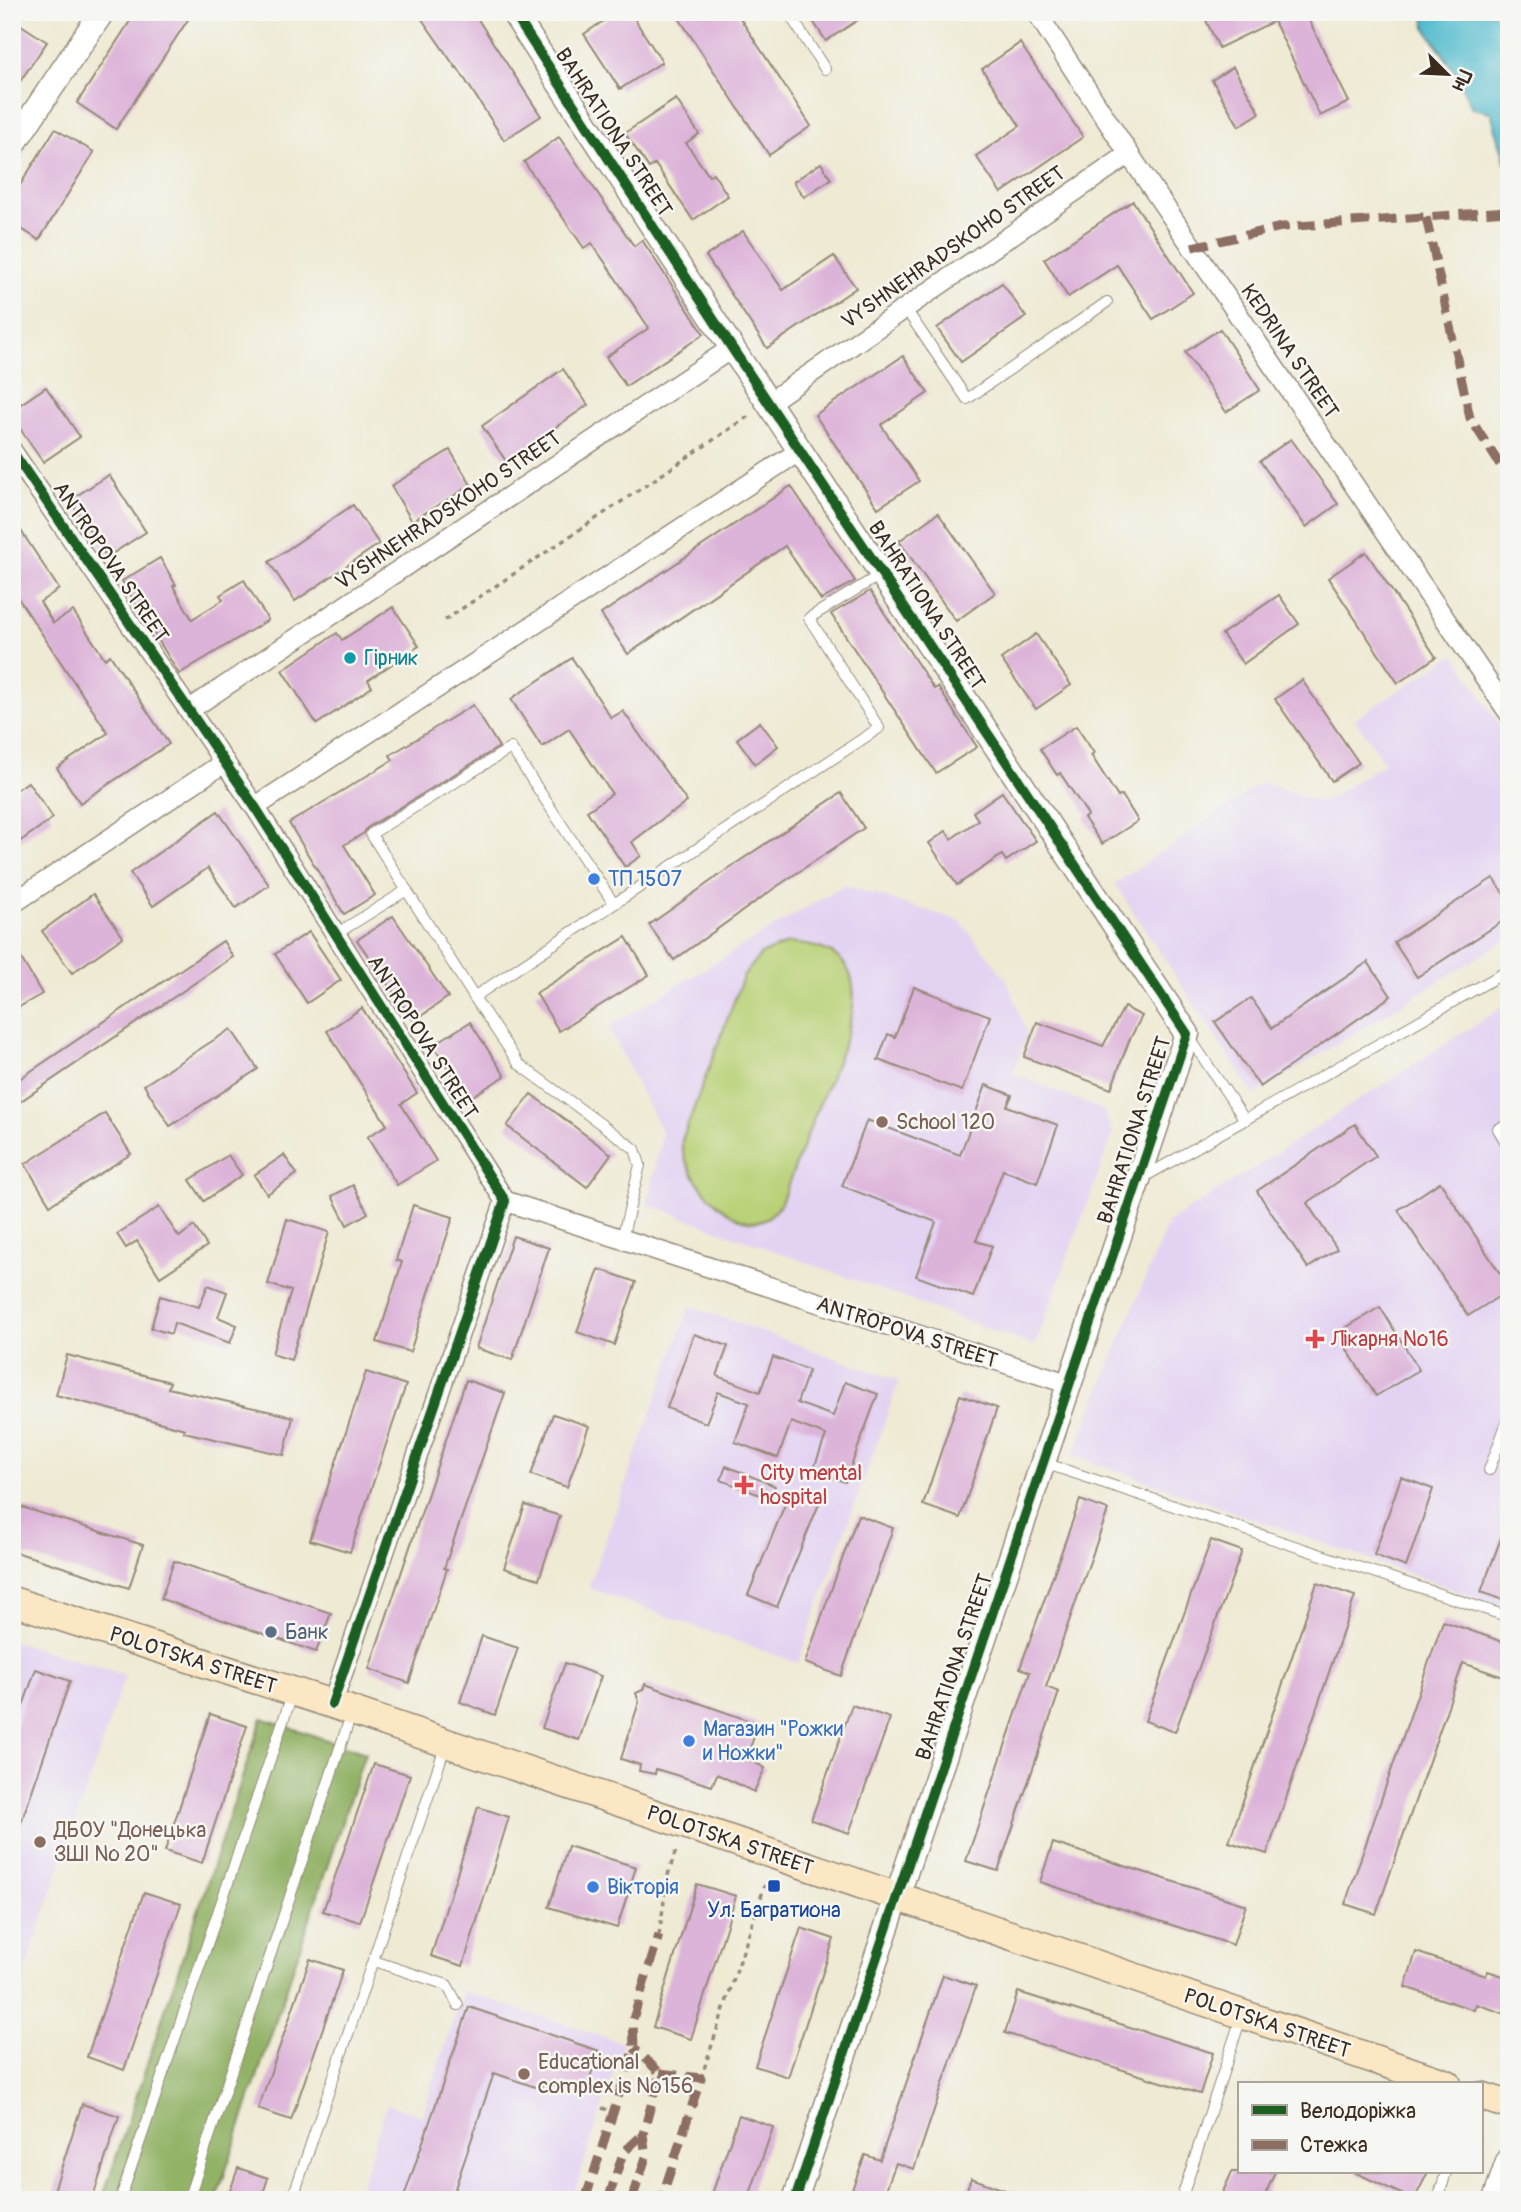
<svg xmlns="http://www.w3.org/2000/svg" width="1521" height="2212" font-family="Pangolin,sans-serif">
	<style>
		.built { fill: #e3d3f2 }
		.green { fill: #b8d075; stroke: #7a7d4a; stroke-width: 2 }
		.forest { fill: #92b266; stroke: #666e42; stroke-width: 2 }
		.water { fill: #52bcce; stroke: #467376; stroke-width: 2 }
		.building { fill: #ddb4d9 }
		.lines { fill: none; stroke-linecap: round; stroke-linejoin: round }
		.service-casing { stroke: #958a79; stroke-width: 12 }
		.minor-casing { stroke: #958a79; stroke-width: 22 }
		.tertiary-casing { stroke: #958a79; stroke-width: 27 }
		.secondary-casing { stroke: #958a79; stroke-width: 31 }
		.path { stroke: #958a79; stroke-width: 3.5; stroke-dasharray: 5 5; stroke-linecap: butt }
		.service { stroke: #fff; stroke-width: 10 }
		.minor { stroke: #fff; stroke-width: 19 }
		.tertiary { stroke: #fff; stroke-width: 24 }
		.secondary { stroke: #fbe7c3; stroke-width: 28 }
		.quiet { stroke: #8d6e63; stroke-width: 9; stroke-dasharray: 18 9; stroke-linecap: butt }
		.cycleway-casing { stroke: #f6f6f2; stroke-width: 15 }
		.cycleway { stroke: #1b5e20; stroke-width: 10 }
		.culture-dot { fill: #0f9aa8; stroke: #f6f6f2; stroke-width: 2.5 }
		.shop-dot { fill: #3f7fe0; stroke: #f6f6f2; stroke-width: 2.5 }
		.education-dot { fill: #8d6e63; stroke: #f6f6f2; stroke-width: 2.5 }
		.health-dot { fill: #e0444e; stroke: #f6f6f2; stroke-width: 2.5 }
		.service-dot { fill: #5c6f8a; stroke: #f6f6f2; stroke-width: 2.5 }
		.transit-dot { fill: #1a4fb4; stroke: #f6f6f2; stroke-width: 2.5 }
		.labels { text-anchor: middle; stroke-width: 5; stroke-linejoin: round; paint-order: stroke }
		.street-label { font-size: 21px; fill: #3b2a1e; stroke: #f6f6f2 }
		.culture-label { font-size: 21px; fill: #0d838f; stroke: #f6f6f2; text-anchor: start }
		.shop-label { font-size: 21px; fill: #366cbe; stroke: #f6f6f2; text-anchor: start }
		.education-label { font-size: 21px; fill: #785e54; stroke: #f6f6f2; text-anchor: start }
		.health-label { font-size: 21px; fill: #be3a42; stroke: #f6f6f2; text-anchor: start }
		.service-label { font-size: 21px; fill: #4e5e75; stroke: #f6f6f2; text-anchor: start }
		.transit-label { font-size: 21px; fill: #164399; stroke: #f6f6f2 }
	</style>
	<rect width="100%" height="100%" fill="#f6f6f2"/>
	<filter id="ink" filterUnits="userSpaceOnUse"><feTurbulence type="fractalNoise" baseFrequency=".0143" numOctaves="2"/><feDisplacementMap in="SourceGraphic" scale="14" xChannelSelector="R" yChannelSelector="G"/><feConvolveMatrix kernelMatrix="1 2 1 2 8 2 1 2 1" color-interpolation-filters="sRGB"/></filter>
	<filter id="wash" filterUnits="userSpaceOnUse"><feTurbulence type="fractalNoise" baseFrequency=".00686" numOctaves="4" result="noise"/><feDisplacementMap in="SourceGraphic" scale="28" xChannelSelector="R" yChannelSelector="G"/><feGaussianBlur stdDeviation="1.57" result="paint"/><feColorMatrix in="noise" values="0 0 0 0 0 0 0 0 0 0 0 0 0 0 0 0 0 1.4 0 .05"/><feComposite in="paint" operator="in"/></filter>
	<g filter="url(#wash)">
		<rect width="100%" height="100%" fill="#efead4"/>
		<g class="built">
			<polygon points="1455,654 1509,741 1509,938 1254,1095 1115,884 1262,782 1323,803 1384,763 1355,719"/>
			<polygon points="844,885 960,921 1007,980 1027,1033 1013,1074 1103,1110 1113,1134 1035,1346 647,1204 662,1133 608,1027"/>
			<polygon points="1509,1003 1509,1609 1073,1455 1168,1223"/>
			<polygon points="690,1306 899,1381 798,1663 588,1588"/>
			<polygon points="12,1641 125,1675 12,2010"/>
			<polygon points="463,1991 623,2043 572,2200 356,2200 387,2104 422,2116"/>
		</g>
		<path class="green" d="M789,943C816,945 845,950 852,981C861,1015 832,1073 819,1105C806,1138 793,1172 780,1205C775,1211 770,1217 763,1220C730,1233 679,1170 682,1140L743,977L761,954Z"/>
		<polygon class="forest" points="262,1718 365,1753 216,2200 102,2200"/>
		<polygon class="water" points="1423,12 1509,12 1509,166 1506,165 1491,112 1472,108 1458,77 1426,28"/>
		<g id="blocks">
			<g class="building">
				<polygon points="136,12 193,12 116,129 77,103"/>
				<polygon points="417,12 473,12 541,116 504,140 457,67 456,68"/>
				<polygon points="617,12 630,12 662,62 620,89 584,34"/>
				<polygon points="675,12 736,12 811,126 769,155"/>
				<polygon points="807,12 870,12 826,41"/>
				<polygon points="1202,12 1305,12 1349,102 1320,116 1274,21 1219,48"/>
				<polygon points="12,19 47,42 12,93"/>
				<polygon points="1020,43 1083,137 1001,193 976,156 1020,126 982,69"/>
				<polygon points="1233,67 1260,113 1239,126 1212,80"/>
				<polygon points="676,99 699,134 686,143 709,176 713,173 728,196 693,220 655,164 649,168 625,133"/>
				<polygon points="55,129 94,152 39,240 12,223 12,198"/>
				<polygon points="559,137 634,246 642,240 704,334 626,386 606,357 649,328 592,243 584,248 524,162"/>
				<polygon points="821,163 831,179 804,197 793,182"/>
				<polygon points="1133,201 1193,293 1153,319 1117,265 1068,297 1044,259"/>
				<polygon points="743,231 783,290 834,256 856,288 767,348 706,256"/>
				<polygon points="1002,283 1026,317 961,362 937,328"/>
				<polygon points="1220,329 1260,390 1226,412 1185,352"/>
				<polygon points="903,356 928,393 881,425 919,481 878,508 815,415"/>
				<polygon points="563,369 588,405 506,461 482,426"/>
				<polygon points="46,387 80,437 43,462 12,417 12,410"/>
				<polygon points="1291,439 1338,504 1306,527 1260,461"/>
				<polygon points="450,450 471,485 412,521 391,486"/>
				<polygon points="109,475 146,532 107,557 70,500"/>
				<polygon points="791,486 855,581 821,600 785,546 628,654 601,614"/>
				<polygon points="353,505 379,544 295,601 269,562"/>
				<polygon points="938,513 995,593 956,621 899,541"/>
				<polygon points="12,517 59,589 40,602 53,623 73,611 105,659 110,655 169,744 80,803 57,768 108,733 12,589"/>
				<polygon points="1366,552 1436,657 1398,683 1328,578"/>
				<polygon points="160,558 176,585 173,586 192,619 223,600 220,595 244,580 268,620 179,674 122,581"/>
				<polygon points="870,591 934,689 938,687 977,747 936,773 831,614"/>
				<polygon points="1279,595 1299,624 1243,664 1222,634"/>
				<polygon points="393,607 419,646 368,680 372,687 317,724 282,670 337,633 342,640"/>
				<polygon points="1036,634 1071,685 1036,709 1001,659"/>
				<polygon points="572,658 611,718 623,711 687,802 672,813 671,812 632,842 641,856 625,867 587,811 612,794 569,729 542,747 511,699"/>
				<polygon points="1302,680 1359,763 1332,781 1275,699"/>
				<polygon points="473,705 499,747 367,828 364,833 344,845 375,895 344,914 289,823 393,760 390,755"/>
				<polygon points="760,722 778,746 755,764 737,739"/>
				<polygon points="1076,726 1094,753 1091,755 1118,797 1122,795 1138,821 1102,844 1084,818 1088,815 1060,773 1057,775 1040,749"/>
				<polygon points="28,782 53,818 12,847 12,793"/>
				<polygon points="1002,792 1036,841 1006,861 1002,855 957,885 929,843 946,831 951,839 978,820 973,812"/>
				<polygon points="841,793 864,828 779,885 674,960 649,925 735,864"/>
				<polygon points="218,811 269,885 236,908 208,868 153,906 130,873"/>
				<polygon points="1493,878 1509,901 1509,917 1417,977 1394,942"/>
				<polygon points="93,894 123,937 72,973 42,931"/>
				<polygon points="393,916 448,997 414,1021 357,940"/>
				<polygon points="309,932 341,980 307,1003 275,954"/>
				<polygon points="626,937 649,975 559,1031 536,993"/>
				<polygon points="223,941 233,957 12,1107 12,1084"/>
				<polygon points="12,943 42,994 12,1011"/>
				<polygon points="1368,962 1391,996 1260,1087 1215,1022 1251,998 1272,1028"/>
				<polygon points="914,987 990,1016 962,1091 878,1060 888,1034 895,1037"/>
				<polygon points="1124,1007 1142,1016 1129,1041 1111,1089 1024,1057 1037,1022 1103,1046"/>
				<polygon points="362,1008 417,1093 401,1104 436,1161 397,1185 367,1137 387,1125 327,1031"/>
				<polygon points="470,1022 505,1076 468,1099 433,1045"/>
				<polygon points="231,1029 258,1069 170,1126 144,1085"/>
				<polygon points="986,1085 1012,1095 1007,1106 1058,1125 1037,1183 1003,1170 976,1241 992,1246 973,1297 916,1276 936,1222 842,1186 867,1120 960,1155"/>
				<polygon points="531,1094 611,1154 587,1187 507,1126"/>
				<polygon points="105,1113 131,1154 50,1205 25,1164"/>
				<polygon points="1355,1124 1376,1156 1307,1203 1337,1249 1308,1268 1257,1191"/>
				<polygon points="228,1155 242,1175 204,1201 190,1180"/>
				<polygon points="284,1155 297,1174 267,1194 254,1175"/>
				<polygon points="1440,1182 1509,1287 1509,1290 1468,1316 1398,1210"/>
				<polygon points="353,1185 368,1213 347,1225 332,1196"/>
				<polygon points="413,1205 453,1217 410,1352 377,1342 402,1262 396,1260"/>
				<polygon points="159,1207 179,1237 194,1226 207,1246 160,1277 137,1241 126,1248 117,1234"/>
				<polygon points="287,1219 329,1232 291,1360 272,1354 291,1291 268,1284"/>
				<polygon points="513,1236 549,1248 512,1360 476,1348"/>
				<polygon points="599,1269 636,1282 614,1345 577,1332"/>
				<polygon points="208,1285 227,1292 218,1317 237,1325 230,1343 174,1323 171,1334 151,1328 160,1296 199,1307"/>
				<polygon points="1380,1307 1419,1370 1376,1396 1337,1333"/>
				<polygon points="694,1334 728,1346 717,1376 760,1392 773,1357 809,1370 797,1403 833,1416 845,1382 878,1394 845,1482 813,1471 826,1435 791,1422 778,1458 735,1442 749,1403 718,1392 706,1423 667,1408"/>
				<polygon points="67,1355 170,1382 168,1388 293,1417 284,1455 184,1432 185,1429 56,1395"/>
				<polygon points="366,1372 406,1385 350,1552 310,1540"/>
				<polygon points="466,1380 505,1393 444,1568 447,1569 409,1683 369,1669"/>
				<polygon points="960,1395 997,1408 960,1518 923,1505"/>
				<polygon points="553,1414 589,1426 567,1487 531,1475"/>
				<polygon points="726,1466 775,1486 770,1499 721,1480"/>
				<polygon points="1401,1477 1433,1489 1406,1567 1374,1555"/>
				<polygon points="790,1492 819,1504 777,1607 748,1595"/>
				<polygon points="1080,1500 1108,1510 1046,1687 1059,1692 998,1871 966,1861 1030,1672 1020,1668"/>
				<polygon points="12,1504 143,1545 129,1588 12,1551"/>
				<polygon points="525,1505 560,1516 539,1579 504,1568"/>
				<polygon points="858,1515 893,1528 841,1676 805,1663"/>
				<polygon points="1507,1522 1509,1522 1509,1602 1481,1592"/>
				<polygon points="1211,1540 1242,1551 1175,1732 1145,1721"/>
				<polygon points="174,1561 331,1613 316,1652 161,1599"/>
				<polygon points="1317,1583 1355,1596 1267,1854 1229,1842"/>
				<polygon points="1443,1621 1509,1644 1509,1679 1463,1663 1376,1914 1345,1904"/>
				<polygon points="482,1636 518,1648 495,1715 460,1702"/>
				<polygon points="565,1663 601,1676 579,1740 542,1728"/>
				<polygon points="36,1669 70,1681 15,1840 12,1839 12,1737"/>
				<polygon points="645,1684 759,1724 746,1758 765,1768 754,1792 717,1774 712,1786 656,1769 655,1774 639,1771 640,1765 621,1759 639,1702 636,1693 643,1690"/>
				<polygon points="852,1705 890,1718 849,1833 811,1820"/>
				<polygon points="210,1714 247,1726 202,1863 165,1851"/>
				<polygon points="374,1764 410,1775 360,1922 323,1911"/>
				<polygon points="478,1807 509,1817 463,1966 431,1956"/>
				<polygon points="1053,1843 1246,1905 1233,1945 1040,1882"/>
				<polygon points="568,1846 636,1867 617,1928 549,1907"/>
				<polygon points="697,1884 736,1896 691,2039 653,2027"/>
				<polygon points="144,1892 181,1904 124,2070 87,2057"/>
				<polygon points="801,1928 834,1939 788,2077 755,2066"/>
				<polygon points="1416,1952 1486,1976 1488,1971 1509,1978 1509,2015 1476,2004 1474,2010 1405,1987"/>
				<polygon points="310,1959 343,1970 291,2120 258,2109"/>
				<polygon points="943,1975 976,1986 914,2169 896,2163 882,2200 848,2200 865,2155 880,2160"/>
				<polygon points="1018,1992 1213,2053 1200,2094 1005,2033"/>
				<polygon points="469,2007 599,2051 584,2095 543,2081 541,2089 494,2073 451,2200 403,2200"/>
				<polygon points="82,2104 119,2116 92,2200 51,2200"/>
				<polygon points="739,2115 773,2127 748,2200 710,2200"/>
				<polygon points="238,2168 268,2178 261,2200 227,2200"/>
				<polygon points="1232,2172 1275,2172 1263,2200 1219,2200"/>
				<polygon points="1354,2172 1428,2172 1414,2200"/>
				<polygon points="971,2178 1027,2198 1027,2200 963,2200"/>
			</g>
		</g>
	</g>
	<g filter="url(#ink)">
		<use href="#blocks" fill-opacity="0" stroke="#958a79" stroke-width="2"/>
		<g class="lines">
			<g class="service-casing">
				<g id="service">
					<polyline points="788,12 825,69"/>
					<polyline points="905,308 967,399 1107,302"/>
					<polyline points="614,904 511,748 371,834 474,997 879,728 809,618 880,575"/>
					<polyline points="336,934 407,890"/>
					<polyline points="474,997 519,1064 635,1149 640,1165 622,1239"/>
					<polyline points="1189,1037 1245,1120"/>
					<polyline points="1509,1124 1498,1129 1509,1147"/>
					<polyline points="1144,1177 1509,970"/>
					<polyline points="1044,1463 1509,1617"/>
					<polyline points="1489,1470 1509,1417"/>
					<polyline points="374,1961 447,1985 458,2005"/>
					<polyline points="120,2200 293,1692"/>
					<polyline points="188,2200 352,1712"/>
					<polyline points="292,2200 446,1744"/>
					<polyline points="1181,2200 1242,2015"/>
					<polyline points="1438,2200 1446,2172"/>
				</g>
			</g>
			<g class="minor-casing">
				<g id="minor">
					<polyline points="1036,12 1129,154 1509,713"/>
					<polyline points="768,403 1129,154"/>
					<polyline points="12,451 255,807 505,1201 332,1704"/>
					<polyline points="189,710 732,348"/>
					<polyline points="255,807 801,450"/>
					<polyline points="12,904 225,762"/>
					<polyline points="505,1201 1069,1384"/>
				</g>
			</g>
			<g class="tertiary-casing">
				<g id="tertiary">
					<polyline points="513,12 732,348 1187,1034 795,2200"/>
					<polyline points="12,146 102,12"/>
					<polyline points="1495,2200 1509,2159"/>
				</g>
			</g>
			<g class="secondary-casing">
				<g id="secondary">
					<polyline points="12,1601 332,1704 1447,2084"/>
					<polyline points="1481,2096 1509,2105"/>
				</g>
			</g>
			<g class="path">
				<polyline points="445,620 752,414"/>
				<polyline points="659,1935 668,1875 677,1847"/>
				<polyline points="701,2078 765,1885"/>
				<polyline points="602,2108 613,2112"/>
			</g>
			<use href="#service" class="service"/>
			<use href="#minor" class="minor"/>
			<use href="#tertiary" class="tertiary"/>
			<use href="#secondary" class="secondary"/>
			<g class="quiet">
				<polyline points="1426,217 1470,418 1509,479"/>
				<polyline points="1192,247 1282,227 1509,211"/>
				<polyline points="660,2073 701,2078 661,2200"/>
				<polyline points="585,2200 634,2048 633,2019 659,1935"/>
				<polyline points="608,2200 623,2153 643,2134"/>
				<polyline points="632,2200 646,2157 643,2134 660,2073 634,2048"/>
			</g>
			<g class="cycleway-casing">
				<g id="cycleway">
					<polyline points="513,12 732,348 1187,1034 795,2200"/>
					<polyline points="12,451 255,807 505,1201 332,1704"/>
				</g>
			</g>
			<use href="#cycleway" class="cycleway"/>
		</g>
	</g>
	<circle class="culture-dot" cx="350" cy="658" r="7"/>
	<g class="shop-dot">
		<circle cx="594" cy="879" r="7"/>
		<circle cx="689" cy="1741" r="7"/>
		<circle cx="593" cy="1887" r="7"/>
	</g>
	<g class="education-dot">
		<circle cx="882" cy="1122" r="7"/>
		<circle cx="40" cy="1842" r="7"/>
		<circle cx="524" cy="2074" r="7"/>
	</g>
	<g class="health-dot">
		<path d="M1311.5 1328.5h7v7h7v7h-7v7h-7v-7h-7v-7h7z"/>
		<path d="M740.5 1474.5h7v7h7v7h-7v7h-7v-7h-7v-7h7z"/>
	</g>
	<circle class="service-dot" cx="271" cy="1632" r="7"/>
	<rect class="transit-dot" x="767" y="1879" width="14" height="14" rx="3.5"/>
	<g class="labels">
		<g class="street-label">
			<text transform="translate(614 132) rotate(57)" y="7">BAHRATIONA STREET</text>
			<text transform="translate(953 247) rotate(-35)" y="7">VYSHNEHRADSKOHO STREET</text>
			<text transform="translate(1290 351) rotate(56)" y="7">KEDRINA STREET</text>
			<text transform="translate(448 510) rotate(-34)" y="7">VYSHNEHRADSKOHO STREET</text>
			<text transform="translate(111 562) rotate(56)" y="7">ANTROPOVA STREET</text>
			<text transform="translate(927 605) rotate(57)" y="7">BAHRATIONA STREET</text>
			<text transform="translate(423 1037) rotate(58)" y="7">ANTROPOVA STREET</text>
			<text transform="translate(1134 1130) rotate(-72)" y="7">BAHRATIONA STREET</text>
			<text transform="translate(907 1332) rotate(18)" y="7">ANTROPOVA STREET</text>
			<text transform="translate(193 1660) rotate(18)" y="7">POLOTSKA STREET</text>
			<text transform="translate(954 1667) rotate(-71)" y="7">BAHRATIONA STREET</text>
			<text transform="translate(730 1840) rotate(19)" y="7">POLOTSKA STREET</text>
			<text transform="translate(1267 2023) rotate(19)" y="7">POLOTSKA STREET</text>
		</g>
		<g class="culture-label">
			<text x="364" y="665">Гірник</text>
		</g>
		<g class="shop-label">
			<text x="608" y="886">ТП 1507</text>
			<text x="703" y="1736">Магазин "Рожки<tspan x="703" dy="24">и Ножки"</tspan></text>
			<text x="607" y="1894">Вікторія</text>
		</g>
		<g class="education-label">
			<text x="896" y="1129">School 120</text>
			<text x="54" y="1837">ДБОУ "Донецька<tspan x="54" dy="24">ЗШІ № 20"</tspan></text>
			<text x="538" y="2069">Educational<tspan x="538" dy="24">complex is №156</tspan></text>
		</g>
		<g class="health-label">
			<text x="1331" y="1346">Лікарня №16</text>
			<text x="760" y="1480">City mental<tspan x="760" dy="24">hospital</tspan></text>
		</g>
		<g class="service-label">
			<text x="285" y="1639">Банк</text>
		</g>
		<g class="transit-label">
			<text x="774" y="1917">Ул. Багратиона</text>
		</g>
	</g>
	<rect width="1521" height="2212" fill="none" stroke="#f6f6f2" stroke-width="42"/>
	<rect x="1238" y="2082" width="245" height="91" fill="#f6f6f2" stroke="#aba49d" stroke-width="2"/>
	<rect x="1252" y="2105" width="35" height="10" fill="#1b5e20" stroke="#aba49d" stroke-width="2"/>
	<text x="1300" y="2118" font-size="21" fill="#3b2a1e">Велодоріжка</text>
	<rect x="1252" y="2140" width="35" height="10" fill="#8d6e63" stroke="#aba49d" stroke-width="2"/>
	<text x="1300" y="2152" font-size="21" fill="#3b2a1e">Стежка</text>
	<g transform="translate(1447 74) rotate(114)" stroke="#f6f6f2" stroke-width="5" paint-order="stroke">
	<path d="M0-5L12 26L0 18L-12 26Z" fill="#3b2a1e"/>
	<text y="-10" font-size="19" font-weight="bold" text-anchor="middle" fill="#3b2a1e">Пн</text>
	</g>
</svg>
